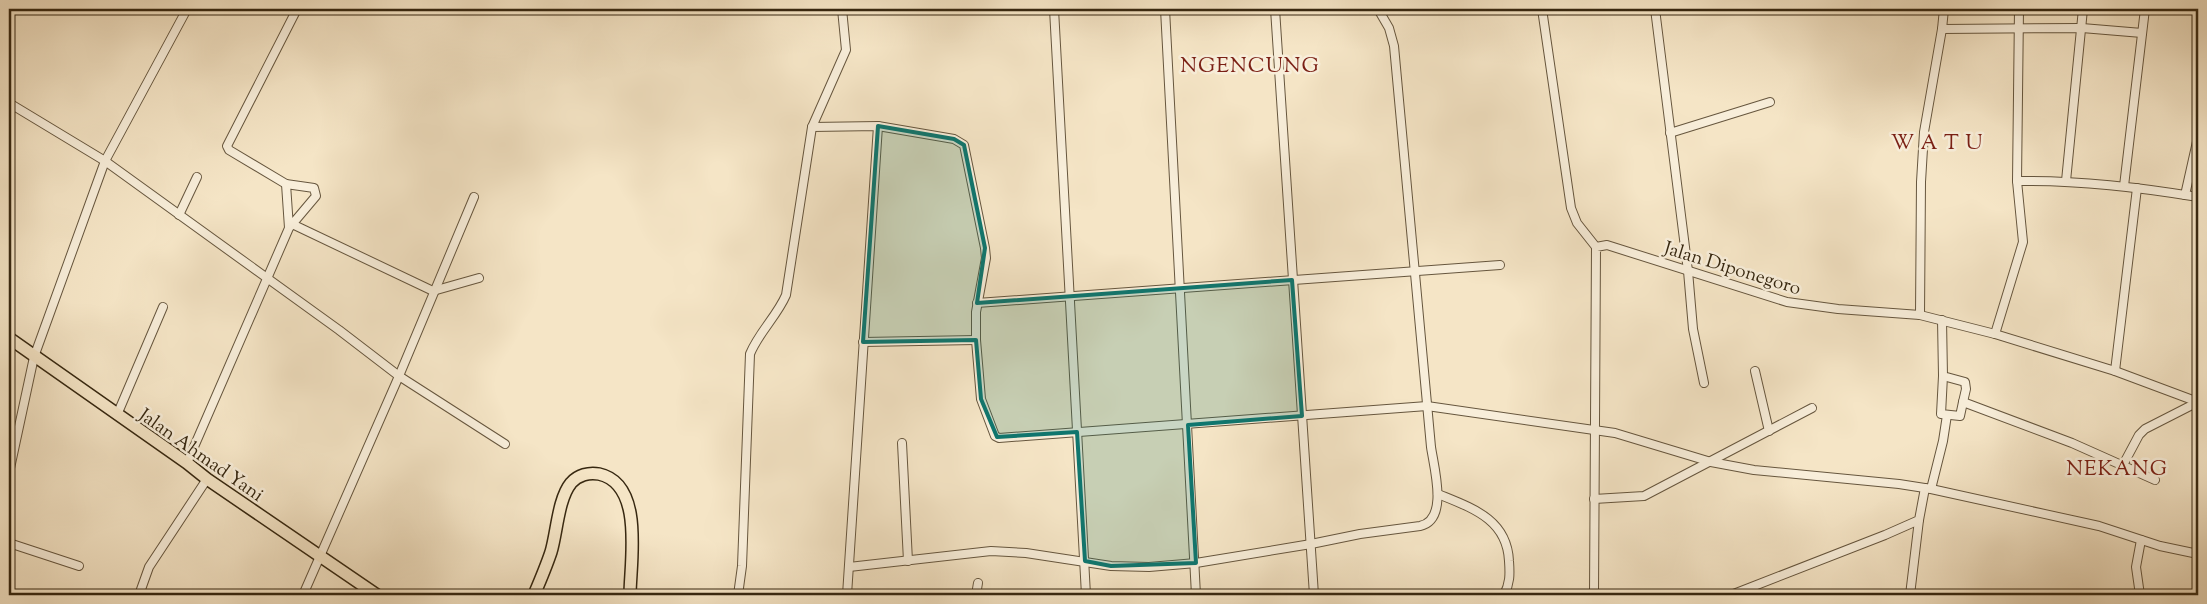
<svg xmlns="http://www.w3.org/2000/svg" width="2207" height="604" font-family="'Sorts Mill Goudy',serif">
	<style>
		.lines { fill: none; stroke-linecap: round; stroke-linejoin: round }
		.minor-casing { stroke: #66563e; stroke-width: 10 }
		.highway-casing { stroke: #362710; stroke-width: 14 }
		.minor { stroke: #f8eeda; stroke-width: 8 }
		.highway { stroke: #f5e5c6; stroke-width: 11 }
		.marked { fill: #0f766e; fill-opacity: 0.2; stroke: #0f766e; stroke-width: 4; stroke-linejoin: round }
		.labels { text-anchor: middle; stroke-width: 5; stroke-linejoin: round; paint-order: stroke }
		.street-label { font-size: 19px; fill: #362710; stroke: #f8eeda }
		.quarter-label { font-size: 21px; letter-spacing: 1px; fill: #7a1f14; stroke: #f8eeda }
	</style>
	<rect width="100%" height="100%" fill="#f5e5c6"/>
	<filter id="stains"><feTurbulence type="fractalNoise" baseFrequency=".004" numOctaves="4"/><feColorMatrix values="0 0 0 0 .2 0 0 0 0 .09 0 0 0 0 .02 0 0 0 .5 -.17"/></filter>
	<radialGradient id="worn" r=".72"><stop offset=".6" stop-color="#630" stop-opacity="0"/><stop offset="1" stop-color="#630" stop-opacity=".3"/></radialGradient>
	<g class="lines">
		<g class="minor-casing">
			<g id="minor">
				<polyline points="1054,9 1086,595"/>
				<polyline points="1165,9 1196,595"/>
				<polyline points="1275,9 1314,595"/>
				<polyline points="1542,9 1571,208 1577,223 1596,247"/>
				<polyline points="1655,9 1688,271 1693,329 1704,383"/>
				<polyline points="1944,9 1942,29 2082,28 2142,33"/>
				<polyline points="9,103 105,161 339,330 399,376 505,444"/>
				<polyline points="812,127 878,126 954,139 964,145 985,248 986,258 976,312 976,340 981,399 995,436 999,438 1427,406 1615,433 1711,462 1754,470 1899,484 1931,489 2099,526 2160,546 2198,554"/>
				<polyline points="1670,133 1770,102"/>
				<polyline points="2017,181 2019,9"/>
				<polyline points="2066,181 2083,9"/>
				<polyline points="286,184 229,150 227,146 297,9"/>
				<polyline points="2124,186 2145,9"/>
				<polyline points="2185,195 2198,137"/>
				<polyline points="179,215 197,177"/>
				<polyline points="292,224 433,291 479,278"/>
				<polyline points="977,303 1500,265"/>
				<polyline points="1920,315 1921,182 1924,132 1942,29"/>
				<polyline points="1942,320 1943,376 1965,382 1966,389 1963,402 2072,443 2155,480"/>
				<path d="M1995,334L2023,242L2017,181C2078,180 2138,187 2198,197"/>
				<polyline points="863,342 976,340"/>
				<polyline points="1755,371 1769,431"/>
				<polyline points="2115,371 2137,188"/>
				<polyline points="1943,376 1941,414 1960,416 1963,402"/>
				<polyline points="117,415 163,307"/>
				<polyline points="902,443 908,561"/>
				<polyline points="187,463 289,228 286,184 314,188 316,196 289,228"/>
				<polyline points="2123,465 2139,435 2145,429 2196,403"/>
				<polyline points="9,473 34,357 105,161 187,9"/>
				<polyline points="1931,489 1943,441 1947,415"/>
				<path d="M1438,494C1472,508 1507,519 1509,561C1510,575 1510,583 1504,595"/>
				<polyline points="1594,499 1644,496 1812,408"/>
				<polyline points="9,543 79,566"/>
				<path d="M849,567L991,551L1026,553L1111,566L1149,567L1196,563L1311,544L1360,534L1420,526C1449,520 1434,468 1431,447L1394,46L1389,28L1378,9"/>
				<polyline points="139,595 149,567 207,479"/>
				<polyline points="303,595 399,376 474,197"/>
				<path d="M738,595L742,566L750,354C759,332 777,316 786,295L812,127L846,50L842,9"/>
				<polyline points="847,595 878,126"/>
				<polyline points="976,595 978,583"/>
				<polyline points="1594,595 1596,247 1607,245 1787,302 1838,309 1920,315 1995,334 2115,371 2198,402"/>
				<polyline points="1731,595 1885,535 1919,520 1925,488"/>
				<polyline points="1910,595 1919,520"/>
				<polyline points="2140,595 2136,567 2141,540"/>
			</g>
		</g>
		<g class="highway-casing">
			<g id="highway">
				<polyline points="9,338 187,463 207,479 377,595"/>
				<path d="M534,595C540,581 546,567 551,552C557,532 558,499 571,483C578,475 589,472 599,474C645,484 630,563 630,595"/>
			</g>
		</g>
		<use href="#minor" class="minor"/>
		<use href="#highway" class="highway"/>
	</g>
	<path class="marked" d="M878,126L954,139L964,145L985,248L977,303L1292,280L1302,416L1188,425L1196,563L1111,566L1085,561L1077,432L997,437L981,399L976,340L863,342Z"/>
	<g class="labels">
		<g class="street-label">
			<text transform="translate(1733 267) rotate(17)" y="7">Jalan Diponegoro</text>
			<text transform="translate(202 454) rotate(35)" y="7">Jalan Ahmad Yani</text>
		</g>
		<g class="quarter-label">
			<text x="1250" y="72">NGENCUNG</text>
			<text x="1937" y="149">W A T U</text>
			<text x="2117" y="475">NEKANG</text>
		</g>
	</g>
	<rect width="2207" height="604" fill="none" stroke="#f5e5c6" stroke-width="30"/>
	<rect x="10" y="10" width="2187" height="584" fill="none" stroke="#362710" stroke-width="2.5"/>
	<rect x="15" y="15" width="2177" height="574" fill="none" stroke="#362710"/>
	<rect width="100%" height="100%" filter="url(#stains)"/>
	<rect width="100%" height="100%" fill="url(#worn)"/>
</svg>
